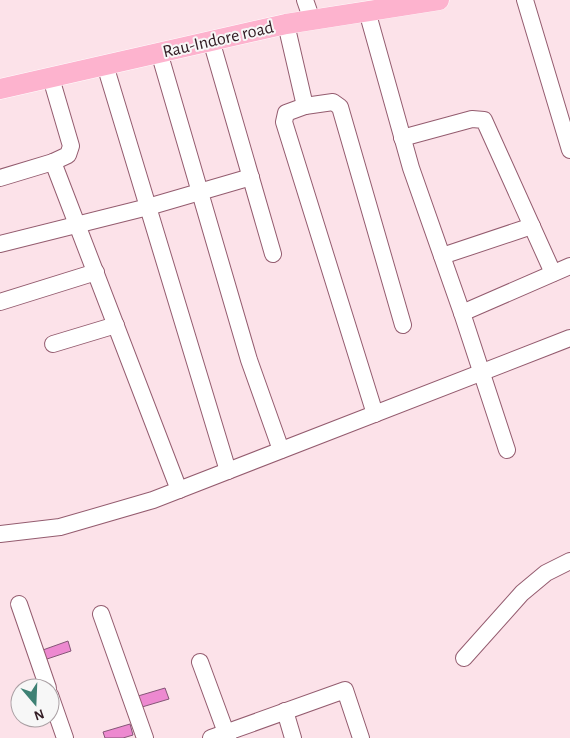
<svg xmlns="http://www.w3.org/2000/svg" width="570" height="738" font-family="'Alegreya Sans',sans-serif">
	<style>
		.building { fill: #ed89d0; stroke: #855677 }
		.lines { fill: none; stroke-linecap: round; stroke-linejoin: round }
		.minor-casing { stroke: #945c6f; stroke-width: 18 }
		.major-casing { stroke: #fff; stroke-width: 21 }
		.minor { stroke: #fff; stroke-width: 16 }
		.major { stroke: #fdb3ce; stroke-width: 20 }
		.labels { text-anchor: middle; stroke-width: 4; stroke-linejoin: round; paint-order: stroke }
		.street-label { font-size: 18px; fill: #331c24; stroke: #f7f7f7 }
	</style>
	<rect width="100%" height="100%" fill="#fce2e9"/>
	<g class="building">
		<polygon points="68,641 71,651 44,660 40,651"/>
		<polygon points="165,688 169,699 142,707 138,696"/>
		<polygon points="130,724 133,735 123,738 105,738 103,732"/>
	</g>
	<g class="lines">
		<g class="minor-casing">
			<g id="minor">
				<polyline points="305,0 312,20"/>
				<polyline points="525,0 570,150"/>
				<polyline points="367,11 411,168 462,313 507,450"/>
				<polyline points="286,24 305,106 286,113 284,122 375,414"/>
				<polyline points="211,40 273,254"/>
				<polyline points="159,52 249,360 281,450"/>
				<polyline points="105,65 228,471"/>
				<polyline points="51,78 71,146 68,155 53,162 179,490"/>
				<polyline points="305,106 333,102 340,107 403,325"/>
				<polyline points="402,138 472,119 484,120 553,273"/>
				<polyline points="0,178 53,162"/>
				<polyline points="0,244 148,207 251,177"/>
				<polyline points="442,256 532,226"/>
				<polyline points="0,302 96,272"/>
				<polyline points="462,313 570,266"/>
				<polyline points="53,344 116,325"/>
				<polyline points="0,534 60,527 153,500 570,338"/>
				<polyline points="19,604 48,688"/>
				<polyline points="101,614 145,738"/>
				<polyline points="464,658 522,593 546,573 570,561"/>
				<polyline points="200,662 228,738"/>
				<polyline points="50,695 65,738"/>
				<polyline points="285,711 293,738"/>
				<polyline points="211,738 345,690 361,738"/>
			</g>
		</g>
		<g class="major-casing">
			<polyline id="major" points="0,89 286,24 439,0"/>
		</g>
		<use href="#minor" class="minor"/>
		<use href="#major" class="major"/>
	</g>
	<g class="labels">
		<g class="street-label">
			<text transform="translate(218 39) rotate(-13)" y="6">Rau-Indore road</text>
		</g>
	</g>
	<g transform="translate(35 703) rotate(161)"><circle r="24" fill="#f7f7f7" stroke="#a99fa3"/>
	<path d="M0-4L9 19L0 12L-9 19Z" fill="#3e8174"/>
	<text y="-8" font-size="14" font-weight="bold" text-anchor="middle" fill="#331c24">N</text>
	</g>
</svg>
